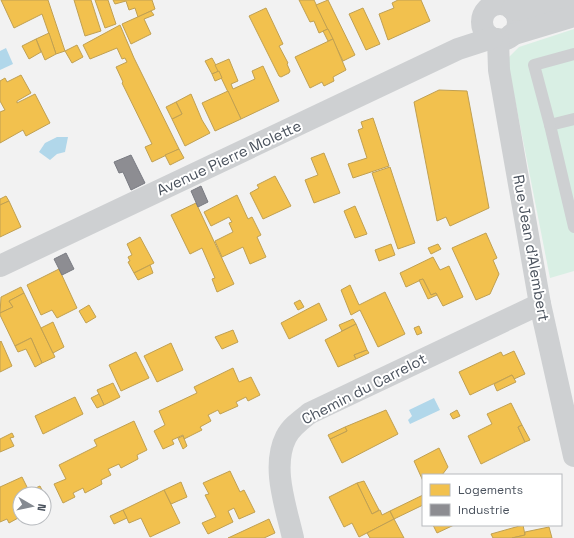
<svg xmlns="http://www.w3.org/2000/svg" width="574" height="538" font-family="'Space Grotesk',sans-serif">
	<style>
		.green { fill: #d9efe4 }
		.water { fill: #b1d7ea }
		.homes { fill: #f2c14e; stroke: #c0a052 }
		.industry { fill: #8d8d92; stroke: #797b82 }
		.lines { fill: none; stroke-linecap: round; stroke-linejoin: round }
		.service { stroke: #ced0d2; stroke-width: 12 }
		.minor { stroke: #ced0d2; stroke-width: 22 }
		.labels { text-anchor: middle; stroke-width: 4; stroke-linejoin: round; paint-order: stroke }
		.street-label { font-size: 15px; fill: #4a525d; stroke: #fff }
	</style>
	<rect width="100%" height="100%" fill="#f2f2f2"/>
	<polygon class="green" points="574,29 574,271 550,278 507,59 519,47"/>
	<g class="water">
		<polygon points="6,48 13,64 0,70 0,51"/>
		<polygon points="57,137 68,137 65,152 57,154 50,160 39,152 45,143"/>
		<polygon points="434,398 440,410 410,424 408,420 412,416 409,410"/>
	</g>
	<g class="homes">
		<polygon points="1,0 48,0 65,51 56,54 42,14 14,28"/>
		<polygon points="74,0 91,0 101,31 85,36"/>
		<polygon points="95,0 108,0 116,24 105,28"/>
		<polygon points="113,0 152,0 155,9 138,17 135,8 129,10 126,1 115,4"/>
		<polygon points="299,0 314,0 328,29 319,33 314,21 310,22"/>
		<polygon points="328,0 355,55 343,61 316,5"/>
		<polygon points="398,0 421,0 430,21 388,40 379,14 394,8 392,3"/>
		<polygon points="266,8 283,44 279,46 288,63 287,64 290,71 289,73 281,77 279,76 249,16"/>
		<polygon points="363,8 380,44 366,50 349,14"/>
		<polygon points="151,11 154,15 144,19 151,34 131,44 122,24"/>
		<polygon points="120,25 134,58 179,149 152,162 145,147 152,144 122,83 123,82 116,67 127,62 125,58 122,59 117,48 90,59 83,45"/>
		<polygon points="328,29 333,39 328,41 323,31"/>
		<polygon points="49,33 56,54 45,60 36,39"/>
		<polygon points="36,39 41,52 29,59 22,46"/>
		<polygon points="333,39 346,70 333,77 334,81 324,86 322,82 310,88 295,57"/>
		<polygon points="77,45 83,57 72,63 65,51"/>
		<polygon points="212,58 219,71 212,74 205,61"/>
		<polygon points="229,59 238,81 231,84 233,89 255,79 252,71 263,66 279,101 241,119 215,65"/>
		<polygon points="219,71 222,78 215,81 212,74"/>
		<polygon points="21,75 31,93 17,101 17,103 35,94 50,123 26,136 23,130 0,143 0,112 5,110 0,101 0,81 5,78 7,82"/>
		<polygon points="439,90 467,91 489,208 450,226 446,217 437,221 414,102"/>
		<polygon points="228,91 241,119 215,131 202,103"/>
		<polygon points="191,94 202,120 210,133 185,146 172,119 182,114 176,102"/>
		<polygon points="176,102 182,114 172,119 166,107"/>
		<polygon points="373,118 389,166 353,178 348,164 367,158 358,130 363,128 361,122"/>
		<polygon points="179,149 184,158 170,165 165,155"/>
		<polygon points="324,153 340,193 314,203 305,180 318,175 311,158"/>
		<polygon points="390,167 415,243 398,249 372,173"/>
		<polygon points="275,176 291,206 263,219 250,193 259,188 257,185"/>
		<polygon points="237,195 248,219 252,217 261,235 257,237 266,257 250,264 243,247 222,257 215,241 233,232 229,223 232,222 229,217 211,226 204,212"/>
		<polygon points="6,196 9,201 0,205 0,199"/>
		<polygon points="9,201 21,227 0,237 0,205"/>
		<polygon points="196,203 234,284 217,292 212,279 215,278 202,248 190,254 171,215"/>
		<polygon points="355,206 367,234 355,238 344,211"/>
		<polygon points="486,233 497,258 493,260 499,274 490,294 476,300 452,248"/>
		<polygon points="140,237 154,263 134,273 128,262 130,261 128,257 132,255 127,244"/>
		<polygon points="391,244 395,255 379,261 375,250"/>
		<polygon points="438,244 441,249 431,254 428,248"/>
		<polygon points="433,257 440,270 449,266 463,297 443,306 436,293 431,295 423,279 406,287 400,273"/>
		<polygon points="150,265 153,273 138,280 134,273"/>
		<polygon points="59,269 77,308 57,318 52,310 41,315 27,285"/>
		<polygon points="423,279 431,295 436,293 437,295 428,299 419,280"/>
		<polygon points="350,285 359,305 385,292 405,334 378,347 360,310 351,315 341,290"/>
		<polygon points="21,287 24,293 9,301 13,307 0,313 1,297"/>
		<polygon points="24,293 55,357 42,363 31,338 15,346 0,315 0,313 13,307 9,301"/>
		<polygon points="300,300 304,307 298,310 294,303"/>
		<polygon points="319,303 327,320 289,339 281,323"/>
		<polygon points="89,305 96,317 86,323 79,311"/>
		<polygon points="353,319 356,324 342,331 339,325"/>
		<polygon points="53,322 64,347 53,353 41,328"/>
		<polygon points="356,324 367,350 354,355 356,359 338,367 325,340"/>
		<polygon points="419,326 422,333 417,335 414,328"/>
		<polygon points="233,330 238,342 222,349 215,337"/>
		<polygon points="31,338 42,363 35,367 26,349 18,352 15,346"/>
		<polygon points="1,341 12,366 0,372 0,342"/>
		<polygon points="171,343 183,370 157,382 144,356"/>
		<polygon points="367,350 369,353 356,359 354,355"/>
		<polygon points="514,351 525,374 514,379 512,375 470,395 459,372 501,352 503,356"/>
		<polygon points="136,352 149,378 121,391 109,365"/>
		<polygon points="233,368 239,382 251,377 260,395 248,401 246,397 236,402 238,406 220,414 218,410 208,415 211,421 200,427 202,430 184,439 183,435 172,440 174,444 163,449 154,431 165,425 159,411 197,393 194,387"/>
		<polygon points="512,375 516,382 497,391 494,384"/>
		<polygon points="113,383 120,397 104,405 97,390"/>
		<polygon points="99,394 104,405 97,408 91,398"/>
		<polygon points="75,397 83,414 43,434 35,416"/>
		<polygon points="511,403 522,425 518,427 525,442 481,464 468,436 492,424 487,414"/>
		<polygon points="386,410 398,434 342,463 330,439 347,431 345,427"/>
		<polygon points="457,410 460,416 453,419 450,414"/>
		<polygon points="134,421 147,450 137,455 138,459 121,468 119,464 108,469 111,475 101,480 102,484 85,493 83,488 73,493 75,497 63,503 54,484 66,479 59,465 97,446 94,440"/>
		<polygon points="522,425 530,440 525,442 518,427"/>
		<polygon points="345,427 347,431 330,439 328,435"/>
		<polygon points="12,433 14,437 10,438 14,446 0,452 0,439"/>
		<polygon points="183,436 187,446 183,449 178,438"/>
		<polygon points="439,448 448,467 442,475 423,475 423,481 414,461"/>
		<polygon points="230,471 240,492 244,490 255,512 239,519 234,508 228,511 233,522 208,534 202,523 216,517 205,495 209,494 203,483"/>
		<polygon points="22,477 29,491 40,486 44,494 20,494 20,517 9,523 7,519 0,522 0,487"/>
		<polygon points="364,481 379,510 372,514 357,483"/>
		<polygon points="181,482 187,497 171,504 164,490"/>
		<polygon points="357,483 372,514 380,510 382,515 390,511 394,519 359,537 352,523 344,527 329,497"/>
		<polygon points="164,490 180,523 150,537 141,518 129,523 123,510"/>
		<polygon points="423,495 423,505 394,519 390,511"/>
		<polygon points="123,510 127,518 114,524 110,516"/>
		<polygon points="269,519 275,533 264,538 228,538"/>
		<polygon points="394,519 404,538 370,538 367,533"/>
		<polygon points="433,525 454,525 437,533"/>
		<polygon points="523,525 525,535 512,538 493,538 491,534"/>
		<polygon points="549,527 552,538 512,538 525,535 525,532"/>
	</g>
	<g class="industry">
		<polygon points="131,155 145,183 131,190 123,172 119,173 114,162"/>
		<polygon points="201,186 208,202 198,207 191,191"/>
		<polygon points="66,253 74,269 62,275 54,259"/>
	</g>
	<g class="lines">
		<g class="service">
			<polyline points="574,119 550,125 574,227"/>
			<polyline points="550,125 534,65 574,54"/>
		</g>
		<g class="minor">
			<circle cx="500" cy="22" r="18"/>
			<polyline points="512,9 535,10 571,7"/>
			<polyline points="511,35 574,16"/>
			<polyline points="498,39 499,70 540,304 574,456"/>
			<polyline points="0,266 458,49 492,38"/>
			<path d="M293,538C286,507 271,467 286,437C291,427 301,420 310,413L540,304"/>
		</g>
	</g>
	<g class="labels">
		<g class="street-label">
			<text transform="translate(229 158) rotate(-25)" y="5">Avenue Pierre Molette</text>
			<text transform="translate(531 248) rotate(80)" y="5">Rue Jean d'Alembert</text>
			<text transform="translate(364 389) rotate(-27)" y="5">Chemin du Carrelot</text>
		</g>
	</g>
	<rect x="422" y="474" width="140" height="52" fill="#ffffff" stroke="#b7babe"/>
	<rect x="430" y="484" width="20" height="12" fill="#f2c14e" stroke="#b7babe"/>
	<text x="458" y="494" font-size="12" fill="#4a525d">Logements</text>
	<rect x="430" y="504" width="20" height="12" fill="#8d8d92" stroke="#b7babe"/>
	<text x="458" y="514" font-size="12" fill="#4a525d">Industrie</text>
	<g transform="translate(32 506) rotate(99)"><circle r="19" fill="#ffffff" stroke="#b7babe"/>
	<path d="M0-3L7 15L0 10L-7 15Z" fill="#858a91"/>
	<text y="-6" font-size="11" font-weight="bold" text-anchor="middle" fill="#4a525d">N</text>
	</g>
</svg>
